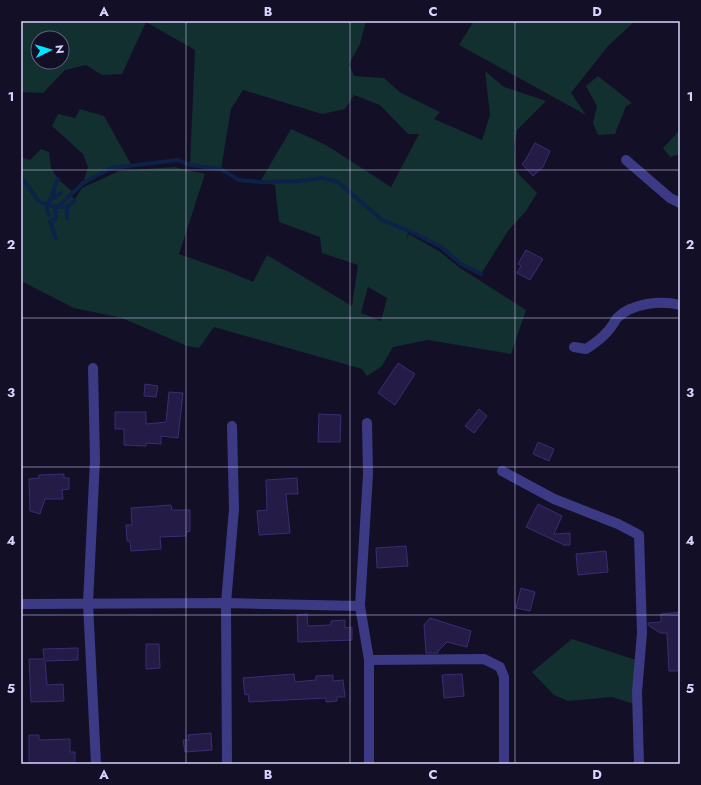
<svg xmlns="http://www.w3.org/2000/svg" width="701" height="785" font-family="Jost,sans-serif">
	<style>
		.green { fill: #12302f; fill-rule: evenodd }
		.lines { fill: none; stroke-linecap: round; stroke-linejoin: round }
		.stream { stroke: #0c2248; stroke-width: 4 }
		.building { fill: #241b47; stroke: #3b2d73 }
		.minor { stroke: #3d3a85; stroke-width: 10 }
		.grid { fill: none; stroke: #d9d4ff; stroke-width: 1; stroke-opacity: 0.55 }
		.neatline { fill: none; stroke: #d9d4ff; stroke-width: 1.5 }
		.grid-label { font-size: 13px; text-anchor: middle; font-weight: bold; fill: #d9d4ff }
	</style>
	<rect width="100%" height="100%" fill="#130f26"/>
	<g class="green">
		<path d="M21,21H366L360,44L349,64L354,76L384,78L401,93L440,112L434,119L482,140L490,115L485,71L504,87L546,101L517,130L514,148L516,171L537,193L526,211L508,231L481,274L461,264L441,247L409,231L406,240L409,234L439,251L460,268L526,310L511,354L428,340L393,347L382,366L367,376L362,369L214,327L199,348L187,346L122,318L74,308L21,281V157L30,160L41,149L49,152L51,168L58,179L73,192L72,197L75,199L82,188L119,171L174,167L205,174L179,254L227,271L253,282L267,255L352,306L358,265L322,253L320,237L279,222L275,185L260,182L291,129L326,145L391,187L419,134H408L380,105L354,95L345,109L322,114L243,90L231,109L221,169L190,165L195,50L146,22L122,74L102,75L86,65L65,70L43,93L21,92ZM38,38H62V62H38ZM368,287L387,298L381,321L361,313Z"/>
		<polygon points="474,21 635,21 608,46 571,93 586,115 459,45"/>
		<polygon points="598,76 632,103 626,106 615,134 598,135 593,123 597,106 586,86"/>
		<polygon points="80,109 104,116 132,166 111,168 83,183 88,167 83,154 52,126 58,114 75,118"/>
		<polygon points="680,130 680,154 670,157 663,148"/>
		<polygon points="572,639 636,660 634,704 612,697 568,701 554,695 532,672"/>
	</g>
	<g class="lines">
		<g class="stream">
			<path d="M21,179C29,184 31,192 37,199C43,206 57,207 67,207L75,200"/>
			<polyline points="50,200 61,193"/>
			<polyline points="55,206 56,219 50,221 56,238"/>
			<polyline points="58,207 83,183 111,168 178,160 190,165 221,169 239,180 260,182 299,181 322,178 338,182 382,220 418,235 441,247 461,264 481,274"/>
			<polyline points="67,207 67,218"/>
			<polyline points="49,215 47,212 47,204 50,200 58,179"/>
		</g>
	</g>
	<g class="building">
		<polygon points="535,143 550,151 543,167 533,176 522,164 526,159"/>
		<polygon points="526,250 543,259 530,280 517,273 521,266 518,264"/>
		<polygon points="398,363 415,374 395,405 378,393"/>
		<polygon points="145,384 158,386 156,397 144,396"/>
		<polygon points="169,392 183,393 178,438 161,436 161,444 146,443 146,446 124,445 124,429 115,429 115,412 146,412 146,424 166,422"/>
		<polygon points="479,409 487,416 474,433 465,426"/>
		<polygon points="319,414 341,415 340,442 318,442"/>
		<polygon points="538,442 554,449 549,461 533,454"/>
		<polygon points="64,474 64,478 69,478 69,489 62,490 63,499 45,499 40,514 30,511 29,479 39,478 39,475"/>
		<polygon points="297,478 298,494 286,494 290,533 259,535 257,511 267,510 266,480"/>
		<polygon points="538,504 562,516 554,534 570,533 570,545 564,545 526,527"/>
		<polygon points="171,505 172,510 190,510 190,531 186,532 186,536 160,537 161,549 131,551 130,541 127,541 126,525 132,525 131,508"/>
		<polygon points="406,546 408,566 377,568 376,548"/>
		<polygon points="606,551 608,572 578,575 576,554"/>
		<polygon points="521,588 535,592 530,611 516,608"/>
		<polygon points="680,612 680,671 669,671 667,633 660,633 648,625 648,623 661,622 661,614"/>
		<polygon points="307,614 308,626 331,625 331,621 345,620 345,628 352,627 352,640 298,642 297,615"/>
		<polygon points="430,618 471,631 467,647 447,642 438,651 438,653 426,653 424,625"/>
		<polygon points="146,644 159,644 160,668 146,669"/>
		<polygon points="78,648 78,660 45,661 47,685 63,684 64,701 31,702 29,659 44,659 43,649"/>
		<polygon points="294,674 295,682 316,680 316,676 333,675 333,681 343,680 345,697 337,697 337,701 326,702 326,698 249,702 248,694 245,695 243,678"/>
		<polygon points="462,674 464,696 444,698 442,675"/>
		<polygon points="211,733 212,750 185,752 183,740 189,740 188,735"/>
		<polygon points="29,735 39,735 39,740 70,739 70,752 75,752 75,763 29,763"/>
	</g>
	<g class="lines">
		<g class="minor">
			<polyline points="626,160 670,198 680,203"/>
			<path d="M574,347L586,349C594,344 602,338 608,331C612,327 614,322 617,318C632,303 661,300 680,305"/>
			<polyline points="93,368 95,460 88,603 96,764"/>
			<polyline points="367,423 368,474 360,606 369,660 369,764"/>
			<polyline points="502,471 554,499 618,524 639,535 642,633 637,692 639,764"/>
			<polyline points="21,604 226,603 360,606"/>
			<polyline points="369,660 484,659 500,667 504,677 504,764"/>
			<polyline points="227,764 226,603 234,509 232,426"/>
		</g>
	</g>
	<path class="grid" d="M186,21V764M350,21V764M515,21V764M21,170H680M21,318H680M21,467H680M21,615H680"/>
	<rect width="701" height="785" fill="none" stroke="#130f26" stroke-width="44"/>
	<g transform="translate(50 50) rotate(85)"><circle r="19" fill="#130f26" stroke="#625e7d"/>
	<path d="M0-3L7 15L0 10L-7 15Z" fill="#00e5ff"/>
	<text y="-6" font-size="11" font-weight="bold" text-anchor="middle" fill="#d9d4ff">N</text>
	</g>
	<rect x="22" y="22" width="657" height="741" class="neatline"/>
	<g class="grid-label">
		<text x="104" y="16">A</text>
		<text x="268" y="16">B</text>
		<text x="433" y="16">C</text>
		<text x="597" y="16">D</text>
		<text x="11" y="101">1</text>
		<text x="690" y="101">1</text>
		<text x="11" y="249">2</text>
		<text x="690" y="249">2</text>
		<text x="11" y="397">3</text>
		<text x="690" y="397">3</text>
		<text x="11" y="545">4</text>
		<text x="690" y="545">4</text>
		<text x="11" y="693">5</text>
		<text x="690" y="693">5</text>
		<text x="104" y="779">A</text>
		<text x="268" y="779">B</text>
		<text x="433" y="779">C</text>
		<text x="597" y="779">D</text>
	</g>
</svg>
